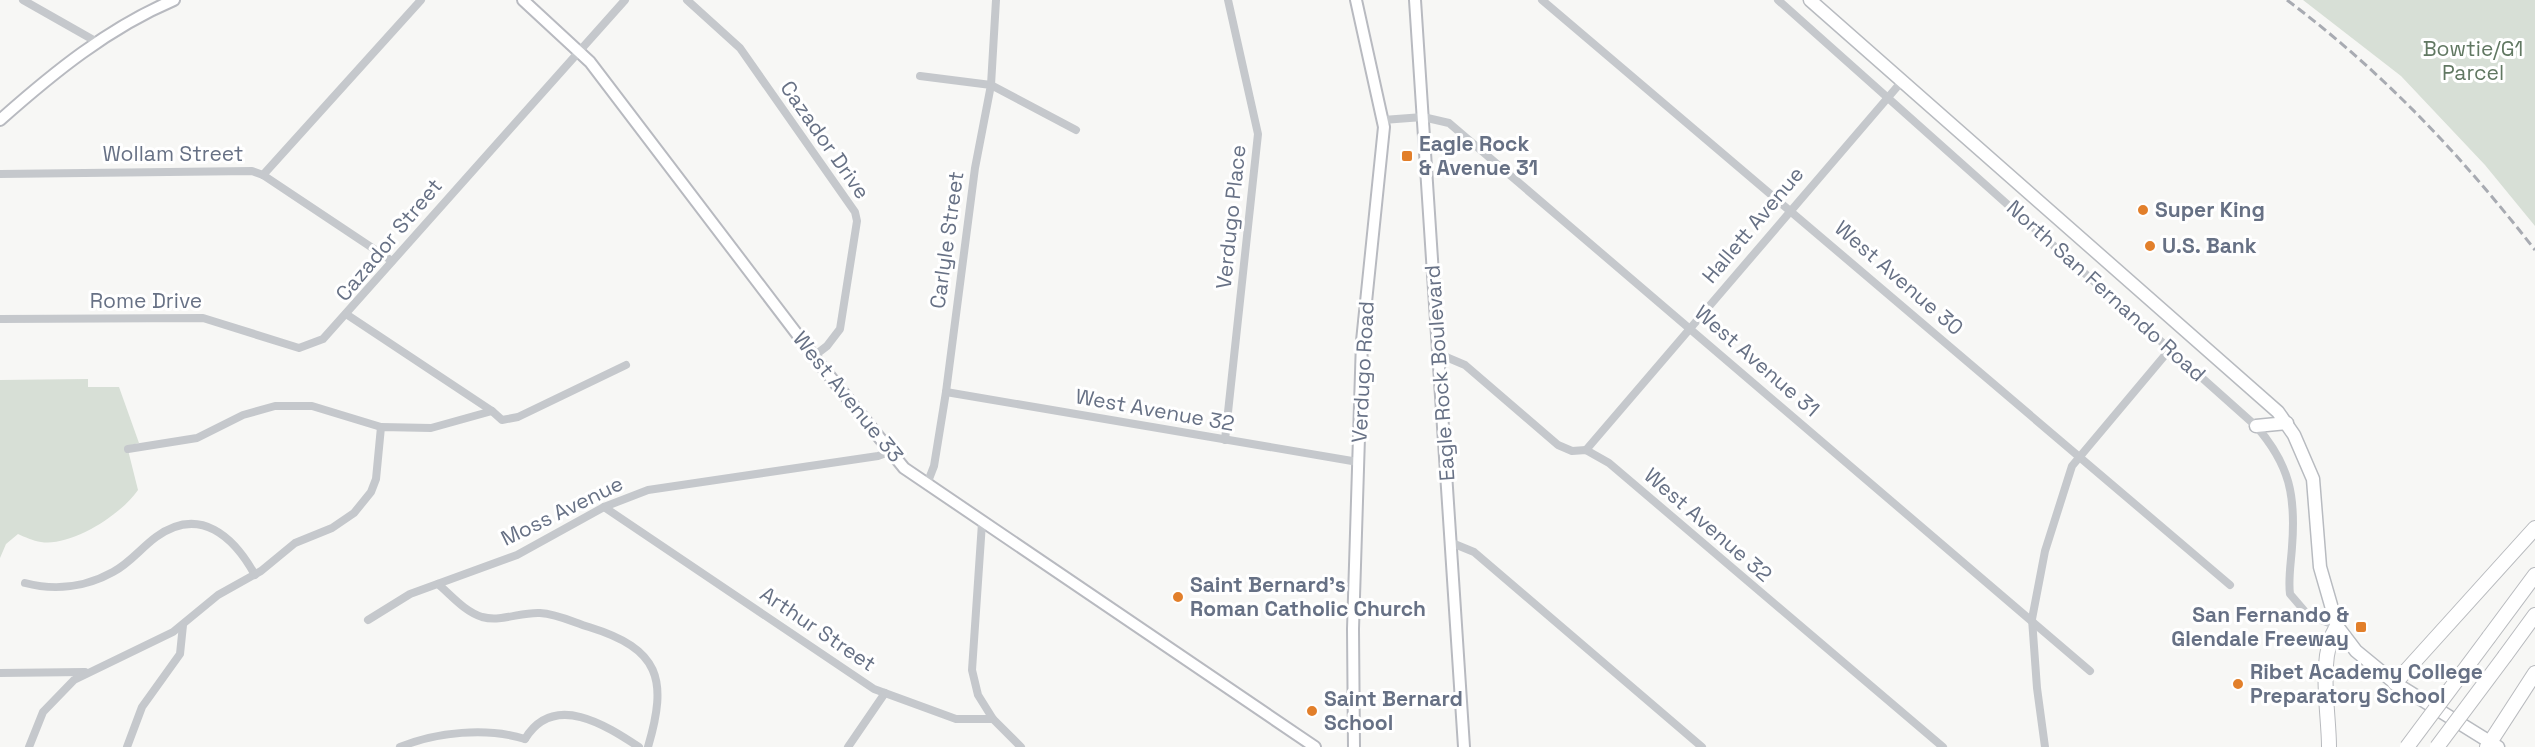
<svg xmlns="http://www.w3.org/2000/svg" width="2535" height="747" font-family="'Space Grotesk',sans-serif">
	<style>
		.green { fill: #d7dfd6 }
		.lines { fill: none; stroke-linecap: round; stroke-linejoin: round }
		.secondary-casing { stroke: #b8bac0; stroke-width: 14 }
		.primary-casing { stroke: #b8bbc0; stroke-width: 15 }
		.highway-casing { stroke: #b8babe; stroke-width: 16 }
		.street { stroke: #c5c8cc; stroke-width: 8 }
		.secondary { stroke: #fff; stroke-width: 10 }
		.primary { stroke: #fff; stroke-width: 12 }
		.highway { stroke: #fff; stroke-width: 14 }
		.rail { stroke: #a8abb2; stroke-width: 3; stroke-dasharray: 9 4.5; stroke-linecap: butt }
		.highway-bridge-casing { stroke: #b8babe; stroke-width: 16; stroke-linecap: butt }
		.highway-bridge { stroke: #fff; stroke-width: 14 }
		.poi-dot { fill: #e27f2a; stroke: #fff; stroke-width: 2 }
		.labels { text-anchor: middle; stroke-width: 6; stroke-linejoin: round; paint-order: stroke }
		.park-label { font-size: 21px; fill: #617862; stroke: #fff }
		.street-label { font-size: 21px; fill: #677185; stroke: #fff }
		.poi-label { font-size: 21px; font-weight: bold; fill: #677185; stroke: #fff; text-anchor: start }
	</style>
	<rect width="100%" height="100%" fill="#f7f7f5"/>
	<g class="green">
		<polygon points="2303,0 2535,0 2535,226 2485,165 2401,76"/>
		<path d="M88,379V387H119L139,443L127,446L138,490C122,514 71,547 41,542C33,541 25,537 18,534L6,544L0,558V380Z"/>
	</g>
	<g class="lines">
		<g class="secondary-casing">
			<g id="secondary">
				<polyline points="523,0 590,62 819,363 904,468 1315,747"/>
				<polyline points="1415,0 1464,747"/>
				<path d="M0,120C53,73 108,28 174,0"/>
				<polyline points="1354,747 1353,629 1362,341 1384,127 1356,0"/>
			</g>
		</g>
		<g class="primary-casing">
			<g id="primary">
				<polyline points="1810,0 2278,412 2294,435 2313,479 2320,567 2337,626 2356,651 2395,683 2498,747"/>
				<polyline points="2256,426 2287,423"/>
			</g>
		</g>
		<g class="highway-casing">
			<g id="highway">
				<polyline points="2489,637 2535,575"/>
				<polyline points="2505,656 2535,615"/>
				<polyline points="2395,683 2535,528"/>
				<path d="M2329,747C2329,710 2317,658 2337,626"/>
				<polyline points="2487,747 2535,673"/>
			</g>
		</g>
		<g class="street">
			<polyline points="23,0 97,42"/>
			<polyline points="687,0 740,48 855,212 857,221 840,329 827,346 814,356"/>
			<polyline points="1542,0 2230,585"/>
			<path d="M1778,0L2256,426C2290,465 2296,496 2292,547C2291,563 2288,579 2290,594L2308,615L2337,626"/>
			<polyline points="920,76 991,85 1076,130"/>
			<polyline points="1383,120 1423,117 1449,123 2090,671"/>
			<polyline points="0,174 252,171 263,175 392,261"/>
			<polyline points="263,175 421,0"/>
			<polyline points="0,319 203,318 299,348 323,339 625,0"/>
			<polyline points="1439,354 1465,365 1558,445 1572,451 1586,450 1609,463 1943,747"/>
			<polyline points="946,392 1358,462"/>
			<polyline points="492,411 502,420 518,417 626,365"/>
			<polyline points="1225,440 1258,134 1228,0"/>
			<polyline points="128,449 197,438 243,415 275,406 312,406 381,427"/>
			<polyline points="1586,450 1903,80"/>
			<polyline points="927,484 934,466 946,392 975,168 991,85 996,0"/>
			<polyline points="604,507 874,689 956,719 993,719 1021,747"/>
			<polyline points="982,523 972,670 978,695 993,719"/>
			<polyline points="1452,543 1474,552 1702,747"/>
			<path d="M25,583C55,591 86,587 113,572C130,563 141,548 156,537C200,505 234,537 255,575"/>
			<path d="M438,584C452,596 464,611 482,617C502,622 520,612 540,613C557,614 573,622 589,627C660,649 668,679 648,747"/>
			<polyline points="368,620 410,594 517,555 604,507 648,490 878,456 889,452"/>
			<polyline points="0,673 85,672"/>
			<path d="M525,739C554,691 607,726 639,747"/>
			<polyline points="29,747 43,712 74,680 173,632 218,595 261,571 295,543 332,528 354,513 371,492 376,479 381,427 431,428 492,411 346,314"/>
			<polyline points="127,747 142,707 180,654 183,625"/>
			<path d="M400,747C436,732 487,727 525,739"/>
			<polyline points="848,747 885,693"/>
			<polyline points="2045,747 2037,688 2032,619 2045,551 2072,466 2171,348"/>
		</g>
		<use href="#secondary" class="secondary"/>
		<use href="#primary" class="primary"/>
		<use href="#highway" class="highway"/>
		<path class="rail" d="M2287,0C2384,73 2460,154 2535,250"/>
		<g class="highway-bridge-casing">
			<g id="highway-bridge">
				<polyline points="2407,747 2489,637"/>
				<polyline points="2437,747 2505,656"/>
			</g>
		</g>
		<use href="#highway-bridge" class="highway-bridge"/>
	</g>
	<g class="poi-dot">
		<rect x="1401" y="150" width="12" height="12" rx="3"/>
		<circle cx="2143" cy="210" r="6"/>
		<circle cx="2150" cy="246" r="6"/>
		<circle cx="1178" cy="597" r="6"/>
		<rect x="2355" y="621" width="12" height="12" rx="3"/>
		<circle cx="2238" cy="684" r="6"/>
		<circle cx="1312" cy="711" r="6"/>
	</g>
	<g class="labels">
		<g class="park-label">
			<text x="2473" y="56">Bowtie/G1<tspan x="2473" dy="24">Parcel</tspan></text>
		</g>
		<g class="street-label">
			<text transform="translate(825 140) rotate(55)" y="7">Cazador Drive</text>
			<text x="173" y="161">Wollam Street</text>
			<text transform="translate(1231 217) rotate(-84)" y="7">Verdugo Place</text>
			<text transform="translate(1753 225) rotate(-50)" y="7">Hallett Avenue</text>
			<text transform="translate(389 240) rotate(-50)" y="7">Cazador Street</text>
			<text transform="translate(947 240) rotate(-82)" y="7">Carlyle Street</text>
			<text transform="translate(1899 278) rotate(41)" y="7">West Avenue 30</text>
			<text transform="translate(2106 291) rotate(42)" y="7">North San Fernando Road</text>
			<text x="146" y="308">Rome Drive</text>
			<text transform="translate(1757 361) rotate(41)" y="7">West Avenue 31</text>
			<text transform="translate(1363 372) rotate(-87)" y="7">Verdugo Road</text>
			<text transform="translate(1440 373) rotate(-94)" y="7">Eagle Rock Boulevard</text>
			<text transform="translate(848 397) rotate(51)" y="7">West Avenue 33</text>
			<text transform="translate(1155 410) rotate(10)" y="7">West Avenue 32</text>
			<text transform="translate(562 511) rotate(-26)" y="7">Moss Avenue</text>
			<text transform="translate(1708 525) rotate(41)" y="7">West Avenue 32</text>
			<text transform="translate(818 629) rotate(34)" y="7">Arthur Street</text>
		</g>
		<g class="poi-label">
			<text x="1419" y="151">Eagle Rock<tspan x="1419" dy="24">&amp; Avenue 31</tspan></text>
			<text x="2155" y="217">Super King</text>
			<text x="2162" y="253">U.S. Bank</text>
			<text x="1190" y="592">Saint Bernard's<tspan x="1190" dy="24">Roman Catholic Church</tspan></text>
			<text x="2349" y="622" text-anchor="end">San Fernando &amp;<tspan x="2349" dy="24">Glendale Freeway</tspan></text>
			<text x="2250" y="679">Ribet Academy College<tspan x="2250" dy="24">Preparatory School</tspan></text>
			<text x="1324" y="706">Saint Bernard<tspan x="1324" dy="24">School</tspan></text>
		</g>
	</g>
</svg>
